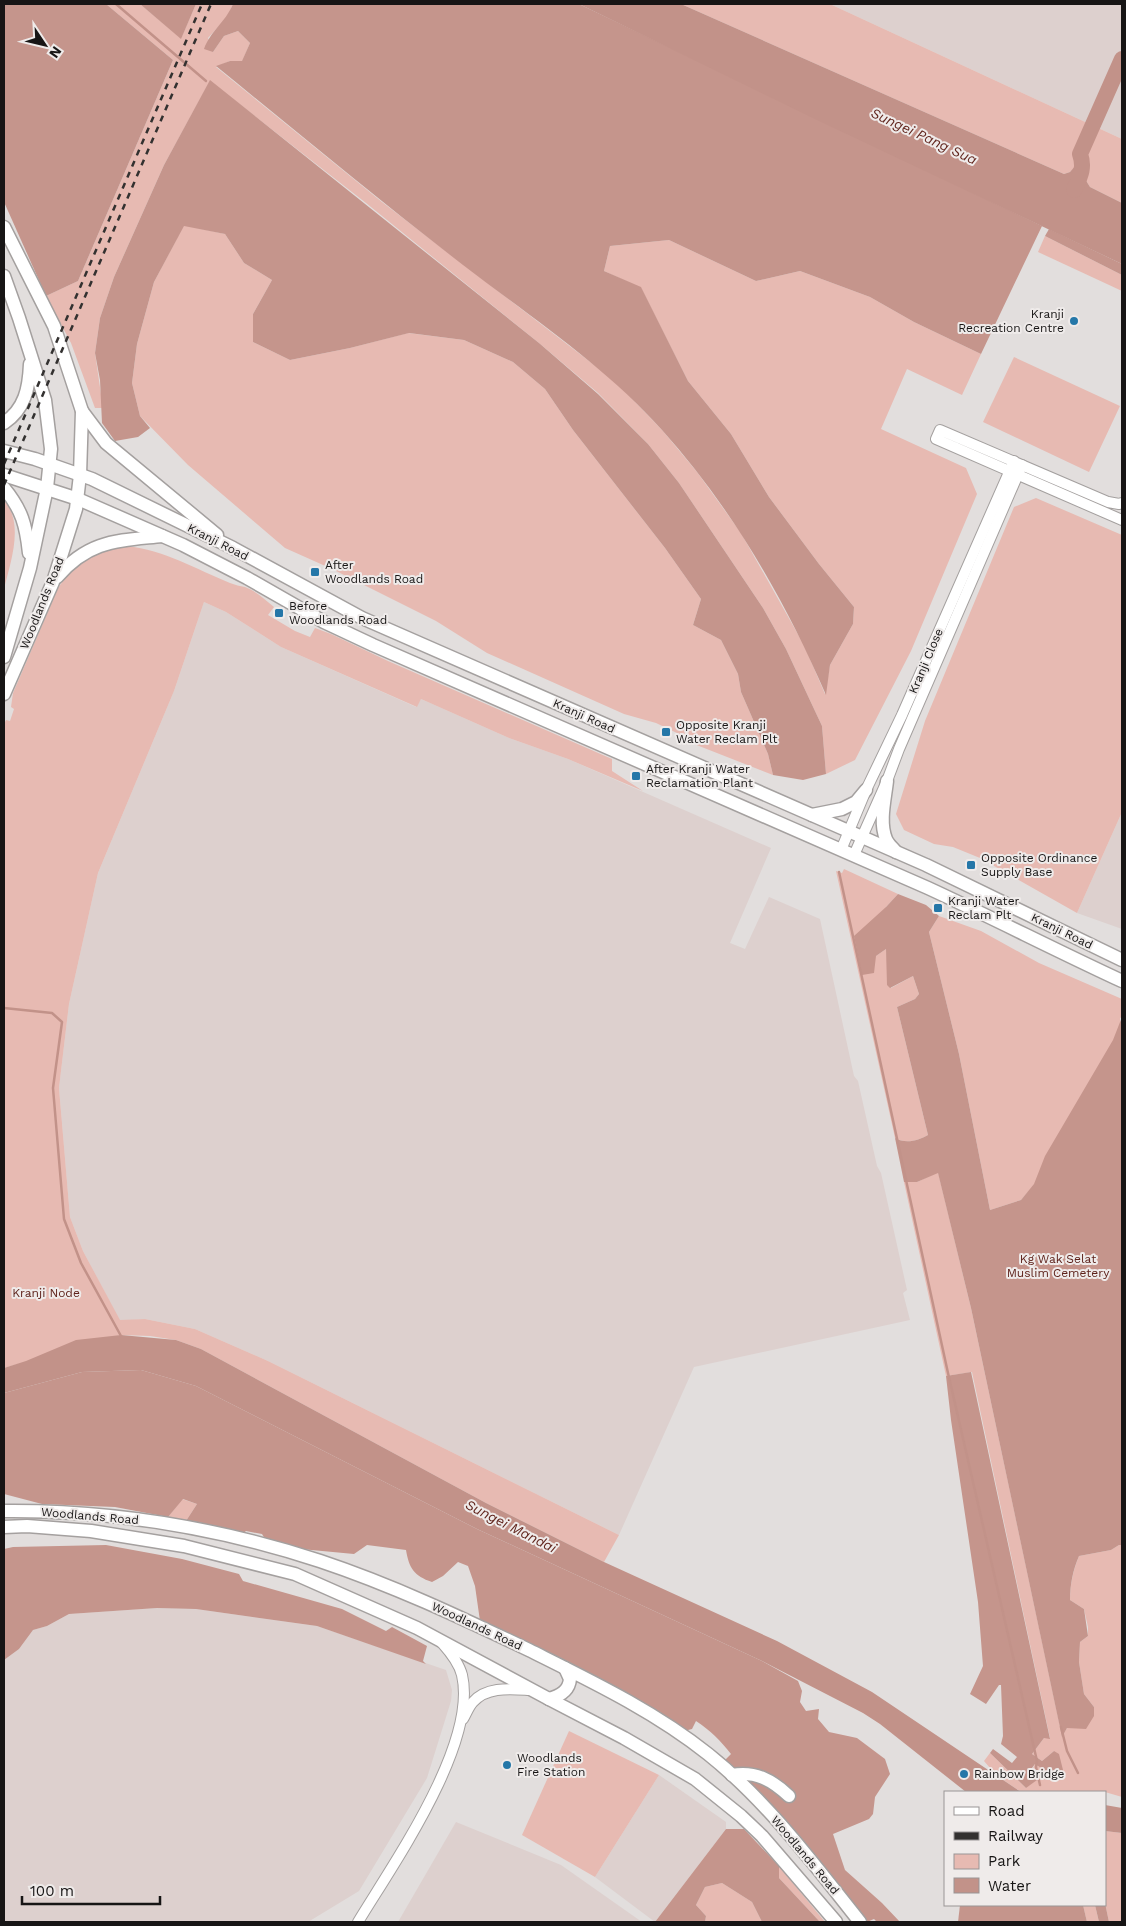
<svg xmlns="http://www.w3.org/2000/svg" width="1126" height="1926" font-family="'Work Sans',sans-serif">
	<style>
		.built { fill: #ddd0ce }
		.green { fill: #e7bab2 }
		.forest { fill: #c5958c }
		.water { fill: #c29289 }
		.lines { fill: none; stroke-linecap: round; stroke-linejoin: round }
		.stream { stroke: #c29289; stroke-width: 2.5 }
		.river { stroke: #c29289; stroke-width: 16 }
		.minor-casing { stroke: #a4a09f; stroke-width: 12 }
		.major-casing { stroke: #a4a09f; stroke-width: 15 }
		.minor { stroke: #fff; stroke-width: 10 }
		.major { stroke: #fff; stroke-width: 12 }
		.rail { stroke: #333130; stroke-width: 2.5; stroke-dasharray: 6 6; stroke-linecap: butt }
		.poi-dot { fill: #2577a8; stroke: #efebea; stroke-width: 2 }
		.labels { text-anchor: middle; stroke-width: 4; stroke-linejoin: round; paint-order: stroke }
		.poi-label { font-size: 12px; fill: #171515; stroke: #efebea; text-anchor: start }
		.street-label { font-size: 12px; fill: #171515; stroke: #efebea }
		.park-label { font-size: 12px; fill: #5e221b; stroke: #efebea }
		.water-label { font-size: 14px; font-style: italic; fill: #61251d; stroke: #efebea }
	</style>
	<rect width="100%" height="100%" fill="#e2dedd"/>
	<g class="built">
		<polygon points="830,4 1122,4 1122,139"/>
		<polygon points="204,602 226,612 281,647 416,707 421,699 509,738 568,759 771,848 730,943 745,949 769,897 820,919 854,1076 858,1081 877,1166 881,1173 907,1290 903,1293 910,1320 694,1367 619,1535 268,1361 195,1329 145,1319 120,1321 83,1251 70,1217 59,1088 69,1004 98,873 174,691"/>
		<polygon points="1122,812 1122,929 1077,913"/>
		<polygon points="157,1608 196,1609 317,1626 446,1670 452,1690 451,1701 427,1778 359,1891 308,1922 4,1922 4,1660 19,1649 33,1630 47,1626 69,1614"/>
		<polygon points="659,1775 726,1822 726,1829 655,1922 595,1877"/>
		<polygon points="456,1822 561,1865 642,1922 398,1922"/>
	</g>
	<g class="green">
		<polygon points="106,4 140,4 181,38 196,4 233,4 228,16 208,38 213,52 224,36 238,31 250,43 242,62 230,61 216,67 382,202 615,381 662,430 697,472 741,533 804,645 825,694 830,665 853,624 854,607 819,564 769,497 731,434 688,381 641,288 604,271 610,246 669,240 756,281 800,271 870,297 914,322 981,354 962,395 907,369 881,429 966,468 977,494 911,651 855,760 826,774 822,726 786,649 763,608 679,483 648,444 598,393 539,343 366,203 210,81 164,165 114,277 100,318 95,353 103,408 95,408 71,343 46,296 78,281 173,60"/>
		<polygon points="681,4 830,4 1122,139 1122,203 1090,187 1085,179 1088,171 1077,165 1070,172 1064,174"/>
		<polygon points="184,225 225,234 244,263 272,280 253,314 253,342 290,360 350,348 408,333 464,340 513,362 545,389 573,430 665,548 701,599 693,625 721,640 738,674 741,692 768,754 773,775 694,744 679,734 656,723 624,714 487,653 436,621 332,569 285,548 188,465 140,416 132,383 137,344 154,282"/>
		<polygon points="1045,236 1122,275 1122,291 1038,252"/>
		<polygon points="1014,357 1120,406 1089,472 983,422"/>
		<polygon points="1036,498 1122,535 1122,812 1077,913 980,858 953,847 934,844 904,830 896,814 925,721 1014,507"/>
		<path d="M4,500C25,524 10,563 4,589Z"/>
		<path d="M127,546C164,550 196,569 230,583C235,585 240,586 245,587C256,591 265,600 274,607L268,615L295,631L310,637L315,628L331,634L388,661L612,759V771L643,791L568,759L509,738L421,699L417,707L281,647L226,612L204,602L174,691L98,873L69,1004L59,1088L70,1217L83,1251L120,1320L145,1319L195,1329L268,1361L619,1535L604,1562L486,1503L201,1349L176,1340L150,1336L121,1335L4,1368V724L6,720L10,721L14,709L11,707L13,693L58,588L67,575L79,564L91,555L111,548Z"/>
		<path d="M844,869L898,894L886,907L876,956L886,949L891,988L913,976L919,994L915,999L897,1007L928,1135C918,1141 905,1144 895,1138L836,871L842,873Z"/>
		<polygon points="939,916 981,931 1039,963 1122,999 1122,1017 1120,1018 1122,1295 1028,1192 1021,1200 990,1210 959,1054 929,932"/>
		<path d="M938,1172L971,1308L1062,1736L1067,1728L1094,1707L1084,1694L1079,1662L1080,1642L1088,1636V1627L1084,1609L1070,1600C1070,1584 1073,1571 1079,1556L1111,1550L1119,1545H1122V1797L1105,1792L1081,1791L1021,1792L996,1775L984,1761L990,1753L1026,1788L1035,1763L1057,1778L1054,1751L1042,1761L1032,1754L1044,1738H1050L972,1372L946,1376L904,1182H917Z"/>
		<polygon points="182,1499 197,1504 186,1521 168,1517"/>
		<polygon points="569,1731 659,1775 595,1877 522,1835"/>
		<polygon points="1105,1831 1122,1833 1122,1922 1109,1922 1105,1903"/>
		<polygon points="779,1866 825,1922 820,1922 779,1878"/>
		<polygon points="722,1883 752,1902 762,1922 705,1922 706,1916 696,1905 705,1887"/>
		<polygon points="1083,1905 1095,1905 1099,1922 1087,1922"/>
	</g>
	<g class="forest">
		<polygon points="4,4 106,4 173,60 78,281 46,296 4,202"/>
		<polygon points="140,4 196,4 181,39"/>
		<path d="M233,4H579L1042,226L981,354L914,322L870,297L800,271L756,281L669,240L610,246L604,271L641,287L688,381L731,434L769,497L819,564L854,607L853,624L830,665L826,695C785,600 732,508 662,430C605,366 531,317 463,265C379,200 298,133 216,66L230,61H242L250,43L238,31L224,36L213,52L204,49C211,30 225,23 233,4Z"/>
		<polygon points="210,80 539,343 598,394 648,444 679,483 763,608 786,649 822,726 826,774 803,780 773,775 768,754 741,692 738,674 721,640 693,625 701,599 665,548 573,430 545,389 513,362 464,340 409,333 350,348 290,360 253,342 253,314 272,280 244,263 225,234 184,226 154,282 137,344 132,383 140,416 150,428 138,437 115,441 102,423 100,380 95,353 100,318 114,277 164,165"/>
		<polygon points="1049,229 1122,264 1122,275 1045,236"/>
		<path d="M898,894L926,905L939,916L929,932L959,1054L990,1210L1021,1200L1034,1184L1045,1156L1113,1040L1122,1017V1545H1119L1111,1550L1079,1556C1073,1570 1070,1584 1070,1600L1084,1609L1088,1636L1080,1642L1079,1662L1084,1694L1094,1707V1716L1086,1729L1067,1728L1062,1737L971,1308L938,1173L917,1182H904L895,1138C905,1144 918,1141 928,1135L897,1007L915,999L919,994L913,976L890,988L887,985L886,949L876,956L874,973L862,975L854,936L886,907Z"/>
		<path d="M141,1370L196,1386L477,1529L762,1661L798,1681L802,1691L800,1702L806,1711L819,1709L818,1719L829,1732L857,1738L885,1759L890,1774L875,1797L873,1814L869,1819L833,1834L845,1870L882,1903L900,1922H877L874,1919L867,1922L784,1822L722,1763L731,1754C721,1741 710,1730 696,1721L692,1729L684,1731L480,1621L475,1586L468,1566L458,1562L443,1576L432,1582C414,1576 409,1568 406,1550L367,1545L354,1554L301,1549L267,1542L262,1534L246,1531L241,1535L186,1521L197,1504L183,1499L168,1517L115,1507L42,1504L4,1494V1393L82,1372Z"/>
		<polygon points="971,1372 1050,1739 1044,1738 1032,1754 1042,1761 1054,1751 1059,1754 1064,1774 1062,1777 1057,1778 1035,1764 1032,1768 1036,1773 1037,1780 1026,1788 990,1753 993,1749 1012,1763 1017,1757 1001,1744 1003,1736 1001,1685 999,1685 986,1704 970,1694 983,1666 978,1602 951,1420 946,1376"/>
		<polygon points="106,1545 182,1559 239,1574 243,1581 342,1609 386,1631 392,1627 427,1646 423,1661 426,1664 317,1626 196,1609 157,1608 69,1614 47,1626 33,1630 19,1649 4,1660 4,1549 13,1547"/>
		<polygon points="726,1829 744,1829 779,1866 779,1878 820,1922 762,1922 752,1902 722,1883 705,1887 696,1905 706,1916 705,1922 655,1922"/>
		<polygon points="1105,1903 1109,1922 1099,1922 1095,1905 1105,1905"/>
		<polygon points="960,1905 1083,1905 1087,1922 958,1922"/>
	</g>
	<g class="water">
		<polygon points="579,4 681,4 1064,174 1070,172 1076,165 1088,171 1085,179 1090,187 1122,203 1122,264 817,120"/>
		<polygon points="121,1335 176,1340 201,1349 486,1503 604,1562 777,1641 872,1692 1021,1792 966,1792 880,1724 863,1713 762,1661 477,1529 196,1386 141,1370 82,1372 4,1393 4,1368 26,1361 76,1340"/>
		<polygon points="1105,1805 1122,1808 1122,1833 1105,1831"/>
	</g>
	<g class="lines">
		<g class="stream">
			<polyline points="116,4 206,81"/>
			<polyline points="839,872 948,1373 1037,1761 1036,1767 1040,1785"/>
			<polyline points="4,1008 52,1013 62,1022 53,1088 64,1219 81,1263 121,1336"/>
			<polyline points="1061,1727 1067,1751 1078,1773"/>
		</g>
		<path class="river" d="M1074,190C1080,177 1085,168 1080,154L1122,59"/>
		<g class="minor-casing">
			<g id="minor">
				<polyline points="1122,503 1119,504 1108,502 940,430 936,439 1122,520"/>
				<polyline points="841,850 866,790 902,715 1014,461"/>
				<polyline points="854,855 887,781 899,749 1022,465"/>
				<path d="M463,1719C466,1714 469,1706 473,1702C487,1686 511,1689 530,1690"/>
				<path d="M358,1922C393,1864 478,1744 462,1675C459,1663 451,1653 442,1643"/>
			</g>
		</g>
		<g class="major-casing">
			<g id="major">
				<polyline points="4,227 54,326 82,411 80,475 76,509 53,582 4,694"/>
				<polyline points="4,276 19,318 45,400 51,449 47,488 30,568 4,657"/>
				<polyline points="82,411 106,443 217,535"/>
				<path d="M4,423C25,409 29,388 30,364"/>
				<polyline points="4,451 35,459 92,479 233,548 362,618 926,865 1122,960"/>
				<path d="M4,475L78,499L183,545L247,578L324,622L373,645L928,888C993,918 1057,951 1122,981"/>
				<path d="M4,488C22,510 26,525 29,553"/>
				<path d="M57,577C89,540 117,541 162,536"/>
				<path d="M887,781C885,799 879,822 886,839C888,844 893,848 896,852"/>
				<polyline points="812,815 842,809 856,802 866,790"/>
				<path d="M4,1511C110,1510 219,1528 320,1561C392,1585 460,1617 529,1650C591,1681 654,1711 708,1754C767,1801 813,1863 860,1922"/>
				<polyline points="4,1527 27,1526 91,1531 184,1546 295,1574 417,1628 549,1699 624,1738 695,1779 741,1816 762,1836 836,1922"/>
				<path d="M549,1699C560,1696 569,1691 570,1679L565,1668"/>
				<path d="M732,1775C756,1771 772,1780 789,1796"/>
			</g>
		</g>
		<use href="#minor" class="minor"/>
		<use href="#major" class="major"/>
		<g class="rail">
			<polyline points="4,464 202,4"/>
			<polyline points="4,485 211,4"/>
		</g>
	</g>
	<g class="poi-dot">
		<circle cx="1074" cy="321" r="5"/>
		<rect x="310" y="567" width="10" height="10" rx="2.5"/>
		<rect x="274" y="608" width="10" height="10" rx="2.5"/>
		<rect x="661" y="727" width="10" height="10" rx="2.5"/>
		<rect x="631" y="771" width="10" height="10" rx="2.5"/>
		<rect x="966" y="860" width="10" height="10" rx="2.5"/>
		<rect x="933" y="903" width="10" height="10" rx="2.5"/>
		<circle cx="507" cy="1765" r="5"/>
		<circle cx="964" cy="1774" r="5"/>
	</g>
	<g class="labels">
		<g class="poi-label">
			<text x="1064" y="318" text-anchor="end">Kranji<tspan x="1064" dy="14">Recreation Centre</tspan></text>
			<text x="325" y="569">After<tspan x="325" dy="14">Woodlands Road</tspan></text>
			<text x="289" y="610">Before<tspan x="289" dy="14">Woodlands Road</tspan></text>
			<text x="676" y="729">Opposite Kranji<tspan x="676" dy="14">Water Reclam Plt</tspan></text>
			<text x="646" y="773">After Kranji Water<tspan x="646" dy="14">Reclamation Plant</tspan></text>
			<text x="981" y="862">Opposite Ordinance<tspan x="981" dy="14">Supply Base</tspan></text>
			<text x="948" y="905">Kranji Water<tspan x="948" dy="14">Reclam Plt</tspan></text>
			<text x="517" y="1762">Woodlands<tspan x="517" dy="14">Fire Station</tspan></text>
			<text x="974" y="1778">Rainbow Bridge</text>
		</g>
		<g class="street-label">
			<text transform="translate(218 542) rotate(27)" y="4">Kranji Road</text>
			<text transform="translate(42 603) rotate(-68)" y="4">Woodlands Road</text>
			<text transform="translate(926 661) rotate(-67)" y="4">Kranji Close</text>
			<text transform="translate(584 716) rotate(24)" y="4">Kranji Road</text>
			<text transform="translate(1062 931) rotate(26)" y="4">Kranji Road</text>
			<text transform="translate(90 1516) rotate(5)" y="4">Woodlands Road</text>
			<text transform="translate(477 1626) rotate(25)" y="4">Woodlands Road</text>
			<text transform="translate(805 1855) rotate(50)" y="4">Woodlands Road</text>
		</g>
		<g class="park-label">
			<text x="1058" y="1263">Kg Wak Selat<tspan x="1058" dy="14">Muslim Cemetery</tspan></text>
			<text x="46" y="1297">Kranji Node</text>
		</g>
		<g class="water-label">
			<text transform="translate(924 136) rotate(25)" y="5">Sungei Pang Sua</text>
			<text transform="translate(511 1526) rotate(27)" y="5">Sungei Mandai</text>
		</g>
	</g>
	<rect width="1126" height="1926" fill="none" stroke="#171515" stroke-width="10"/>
	<rect x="944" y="1791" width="162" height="115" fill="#efebea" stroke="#999595"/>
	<rect x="954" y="1807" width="25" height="8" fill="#ffffff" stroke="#999595"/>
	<text x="988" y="1816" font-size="15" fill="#171515">Road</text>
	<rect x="954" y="1832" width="25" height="8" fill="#333130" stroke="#999595"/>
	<text x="988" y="1841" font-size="15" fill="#171515">Railway</text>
	<rect x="954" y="1854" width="25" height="15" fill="#e7bab2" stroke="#999595"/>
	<text x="988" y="1866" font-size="15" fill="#171515">Park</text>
	<rect x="954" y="1878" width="25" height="15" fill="#c29289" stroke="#999595"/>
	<text x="988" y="1891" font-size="15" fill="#171515">Water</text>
	<g transform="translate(45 45) rotate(125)" stroke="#efebea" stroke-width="4" paint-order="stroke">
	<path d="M0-4L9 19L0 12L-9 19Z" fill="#171515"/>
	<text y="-8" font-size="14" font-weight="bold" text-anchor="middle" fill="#171515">N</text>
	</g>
	<path d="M22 1896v8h138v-8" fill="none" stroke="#171515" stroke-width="2.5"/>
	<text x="30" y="1896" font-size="15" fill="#171515" stroke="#efebea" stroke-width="4" paint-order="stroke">100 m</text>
</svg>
